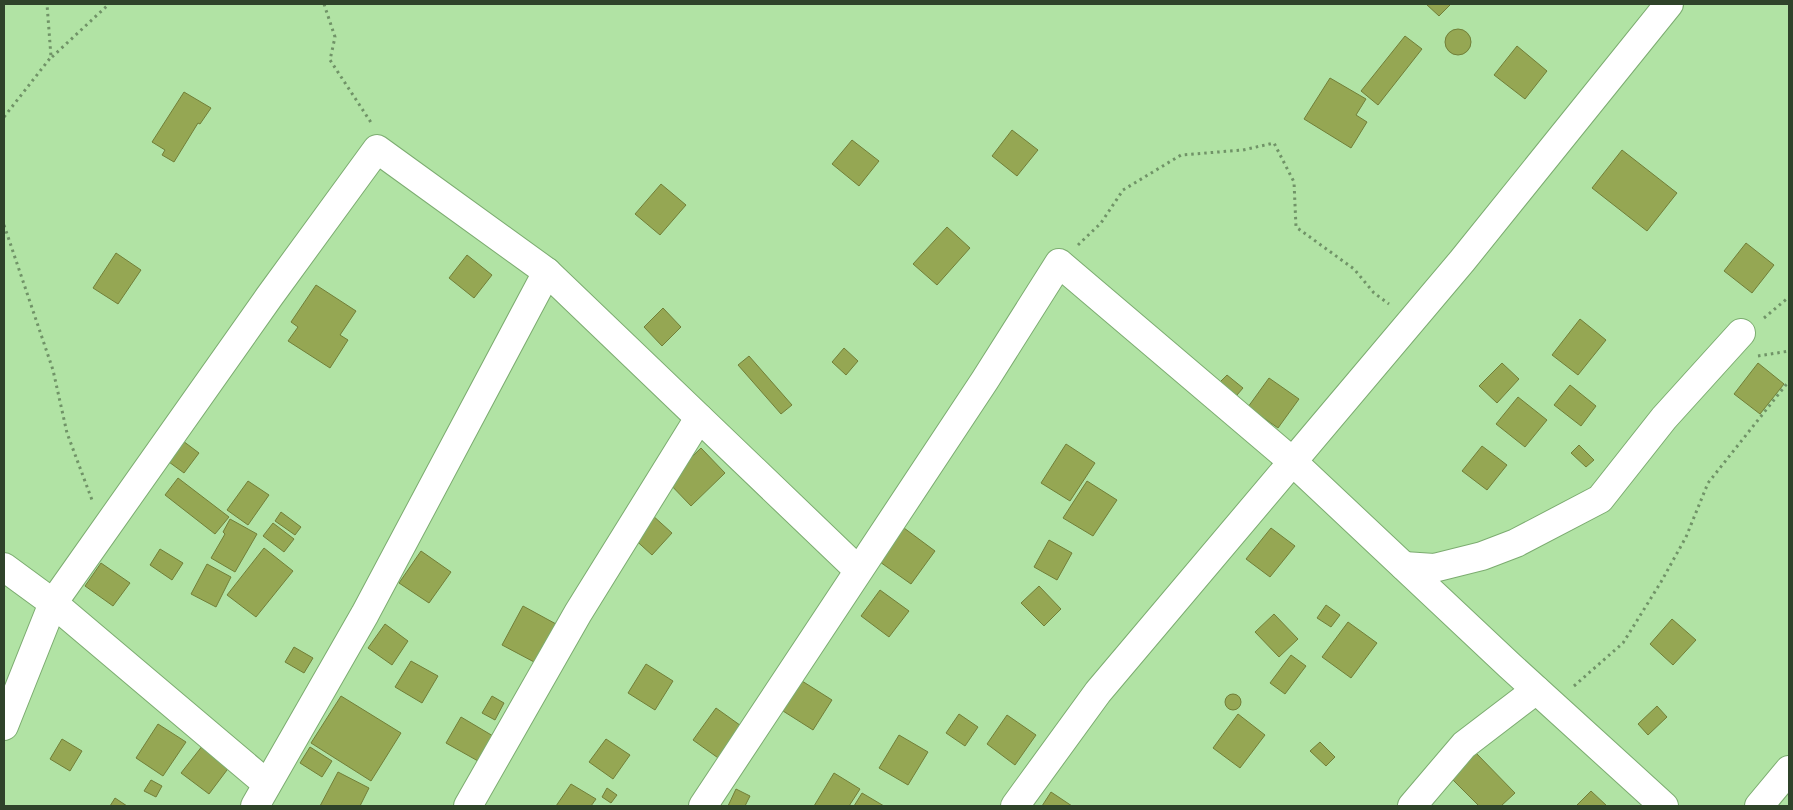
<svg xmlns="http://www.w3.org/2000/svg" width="1793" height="810" font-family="'Golos Text',sans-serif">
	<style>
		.building { fill: #95a753; stroke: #717f38 }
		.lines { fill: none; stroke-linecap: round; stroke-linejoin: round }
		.street-casing { stroke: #7cac70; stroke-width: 30 }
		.path { stroke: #709367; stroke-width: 3; stroke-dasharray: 2.5 4; stroke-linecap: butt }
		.street { stroke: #fff; stroke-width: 28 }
	</style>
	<rect width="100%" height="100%" fill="#b1e3a4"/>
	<g class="building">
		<polygon points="1426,4 1451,4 1439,16"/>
		<circle cx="1458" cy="42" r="13"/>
		<polygon points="1405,36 1422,49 1378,105 1361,91"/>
		<polygon points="1517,46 1547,71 1525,99 1494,75"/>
		<polygon points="1330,78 1366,99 1356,115 1367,122 1351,148 1304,119"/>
		<polygon points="184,92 211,108 200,124 198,123 174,162 162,155 165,150 152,142"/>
		<polygon points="1012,130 1038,150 1017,176 992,156"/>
		<polygon points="852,140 879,161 859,186 832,164"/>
		<polygon points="1622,150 1677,193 1647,231 1592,188"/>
		<polygon points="661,184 686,205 660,235 635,214"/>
		<polygon points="947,227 970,248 937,285 913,264"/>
		<polygon points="1746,243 1774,265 1752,293 1724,271"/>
		<polygon points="116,253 141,270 118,304 93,288"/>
		<polygon points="467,255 492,275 474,298 449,278"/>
		<polygon points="316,285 356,311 340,335 348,340 330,368 288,341 298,327 291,322"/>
		<polygon points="663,308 681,327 662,346 644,327"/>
		<polygon points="1580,319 1606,340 1578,375 1552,355"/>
		<polygon points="844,348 858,361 846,375 832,362"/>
		<polygon points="749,356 792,405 781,414 738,365"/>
		<polygon points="1502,363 1519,379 1497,403 1479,386"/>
		<polygon points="1758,363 1784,384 1760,414 1734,394"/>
		<polygon points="1227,375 1243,388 1231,402 1215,387"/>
		<polygon points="1269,378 1299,399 1278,428 1248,407"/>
		<polygon points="1570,385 1596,406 1581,426 1554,405"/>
		<polygon points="1518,397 1547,420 1525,447 1496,424"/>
		<polygon points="183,441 199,453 184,473 169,462"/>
		<polygon points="1066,444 1095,463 1070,501 1041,483"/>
		<polygon points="1579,445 1594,460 1586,467 1571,453"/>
		<polygon points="1482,446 1507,465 1487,490 1462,471"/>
		<polygon points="701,448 725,473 691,506 667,481"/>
		<polygon points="178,478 229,517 215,534 165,495"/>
		<polygon points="248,481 269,495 248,525 227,510"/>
		<polygon points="1087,481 1117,500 1093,536 1063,518"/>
		<polygon points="281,512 301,527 295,535 275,521"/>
		<polygon points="651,514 672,533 652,555 631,536"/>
		<polygon points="230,519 257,534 235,572 211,558 225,534 223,532"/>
		<polygon points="273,523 294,539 284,552 263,536"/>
		<polygon points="904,528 935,551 911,584 880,562"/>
		<polygon points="1271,528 1295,546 1270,577 1246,559"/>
		<polygon points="1049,540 1072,553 1057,580 1034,567"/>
		<polygon points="264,548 293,571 256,617 227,595"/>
		<polygon points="160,549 183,563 172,580 150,565"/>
		<polygon points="421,551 451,572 429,603 399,583"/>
		<polygon points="101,563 130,583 113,606 85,586"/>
		<polygon points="207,564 231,577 216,607 191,594"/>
		<polygon points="1039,586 1061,609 1044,626 1021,603"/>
		<polygon points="880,590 909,611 889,637 861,616"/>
		<polygon points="1326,605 1340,615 1331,627 1317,618"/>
		<polygon points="523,606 556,624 536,663 502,645"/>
		<polygon points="1274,614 1298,639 1279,657 1255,632"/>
		<polygon points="1672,619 1696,640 1673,665 1650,644"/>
		<polygon points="1348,622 1377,643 1351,678 1322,657"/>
		<polygon points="385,624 408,641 392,665 368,648"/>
		<polygon points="294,647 313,658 304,673 285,662"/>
		<polygon points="1291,655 1306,666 1285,694 1270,683"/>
		<polygon points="411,661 438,676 422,703 395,687"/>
		<polygon points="646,664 673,681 655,710 628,693"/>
		<polygon points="802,681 832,700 813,730 783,711"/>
		<circle cx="1233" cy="702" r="8"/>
		<polygon points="341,696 401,733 371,781 311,743"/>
		<polygon points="492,696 504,703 495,720 482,713"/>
		<polygon points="1657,706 1667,717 1648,735 1638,724"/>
		<polygon points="716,708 744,728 721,760 693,740"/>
		<polygon points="959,714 978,727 965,746 946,733"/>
		<polygon points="1238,714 1265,735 1240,768 1213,748"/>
		<polygon points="1007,715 1036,735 1015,765 987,744"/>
		<polygon points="461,717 493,736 478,761 446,743"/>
		<polygon points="158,724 186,742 163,776 136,758"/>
		<polygon points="899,735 928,752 908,785 879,768"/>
		<polygon points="62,739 82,751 70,771 50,759"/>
		<polygon points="606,739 630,755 613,779 589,762"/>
		<polygon points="1320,742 1335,757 1326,766 1310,751"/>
		<polygon points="203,745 230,766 209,794 181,773"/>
		<polygon points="310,747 332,761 322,777 300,763"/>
		<polygon points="1476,753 1515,793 1501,806 1479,806 1451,778"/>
		<polygon points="338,772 369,788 360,806 320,806"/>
		<polygon points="834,773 860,789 849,806 814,806"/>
		<polygon points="151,780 162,786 156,797 144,791"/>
		<polygon points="571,784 596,799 591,806 556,806"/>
		<polygon points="607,788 617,795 611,803 602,797"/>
		<polygon points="736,789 750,796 745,806 728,806"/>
		<polygon points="1591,791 1607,806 1576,806"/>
		<polygon points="1051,792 1072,806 1042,806"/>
		<polygon points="862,793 884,806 854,806"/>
		<polygon points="115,798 127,806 110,806"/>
	</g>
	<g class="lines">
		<g class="street-casing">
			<g id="street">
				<polyline points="547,272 858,570"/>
				<polyline points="1404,566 1434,568 1482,556 1516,543 1600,499 1664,418 1741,333"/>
				<polyline points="4,567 53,603 267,784"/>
				<polyline points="4,726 53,603 269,297 377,149 547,272 365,614 255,806"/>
				<polyline points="468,806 578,613 699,418"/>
				<polyline points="703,806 985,380 1059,263 1293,462 1509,665 1664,806"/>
				<polyline points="1015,806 1098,692 1462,261 1669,4"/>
				<polyline points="1412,806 1464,745 1536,690"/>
				<polyline points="1759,806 1789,770"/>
			</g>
		</g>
		<g class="path">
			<polyline points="324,4 335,37 330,60 372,124"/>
			<polyline points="52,57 109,4"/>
			<polyline points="4,117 51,57 47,4"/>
			<polyline points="4,225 53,370 67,433 92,500"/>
			<polyline points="1078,245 1101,223 1123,190 1181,155 1243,150 1274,143 1294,182 1296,227 1354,269 1374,293 1389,304"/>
			<polyline points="1764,318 1789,297"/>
			<polyline points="1758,356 1789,351"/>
			<polyline points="1574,686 1623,643 1661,582 1686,537 1708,483 1789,381"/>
		</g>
		<use href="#street" class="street"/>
	</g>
	<rect width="1793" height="810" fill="none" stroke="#2f432a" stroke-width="10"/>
</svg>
